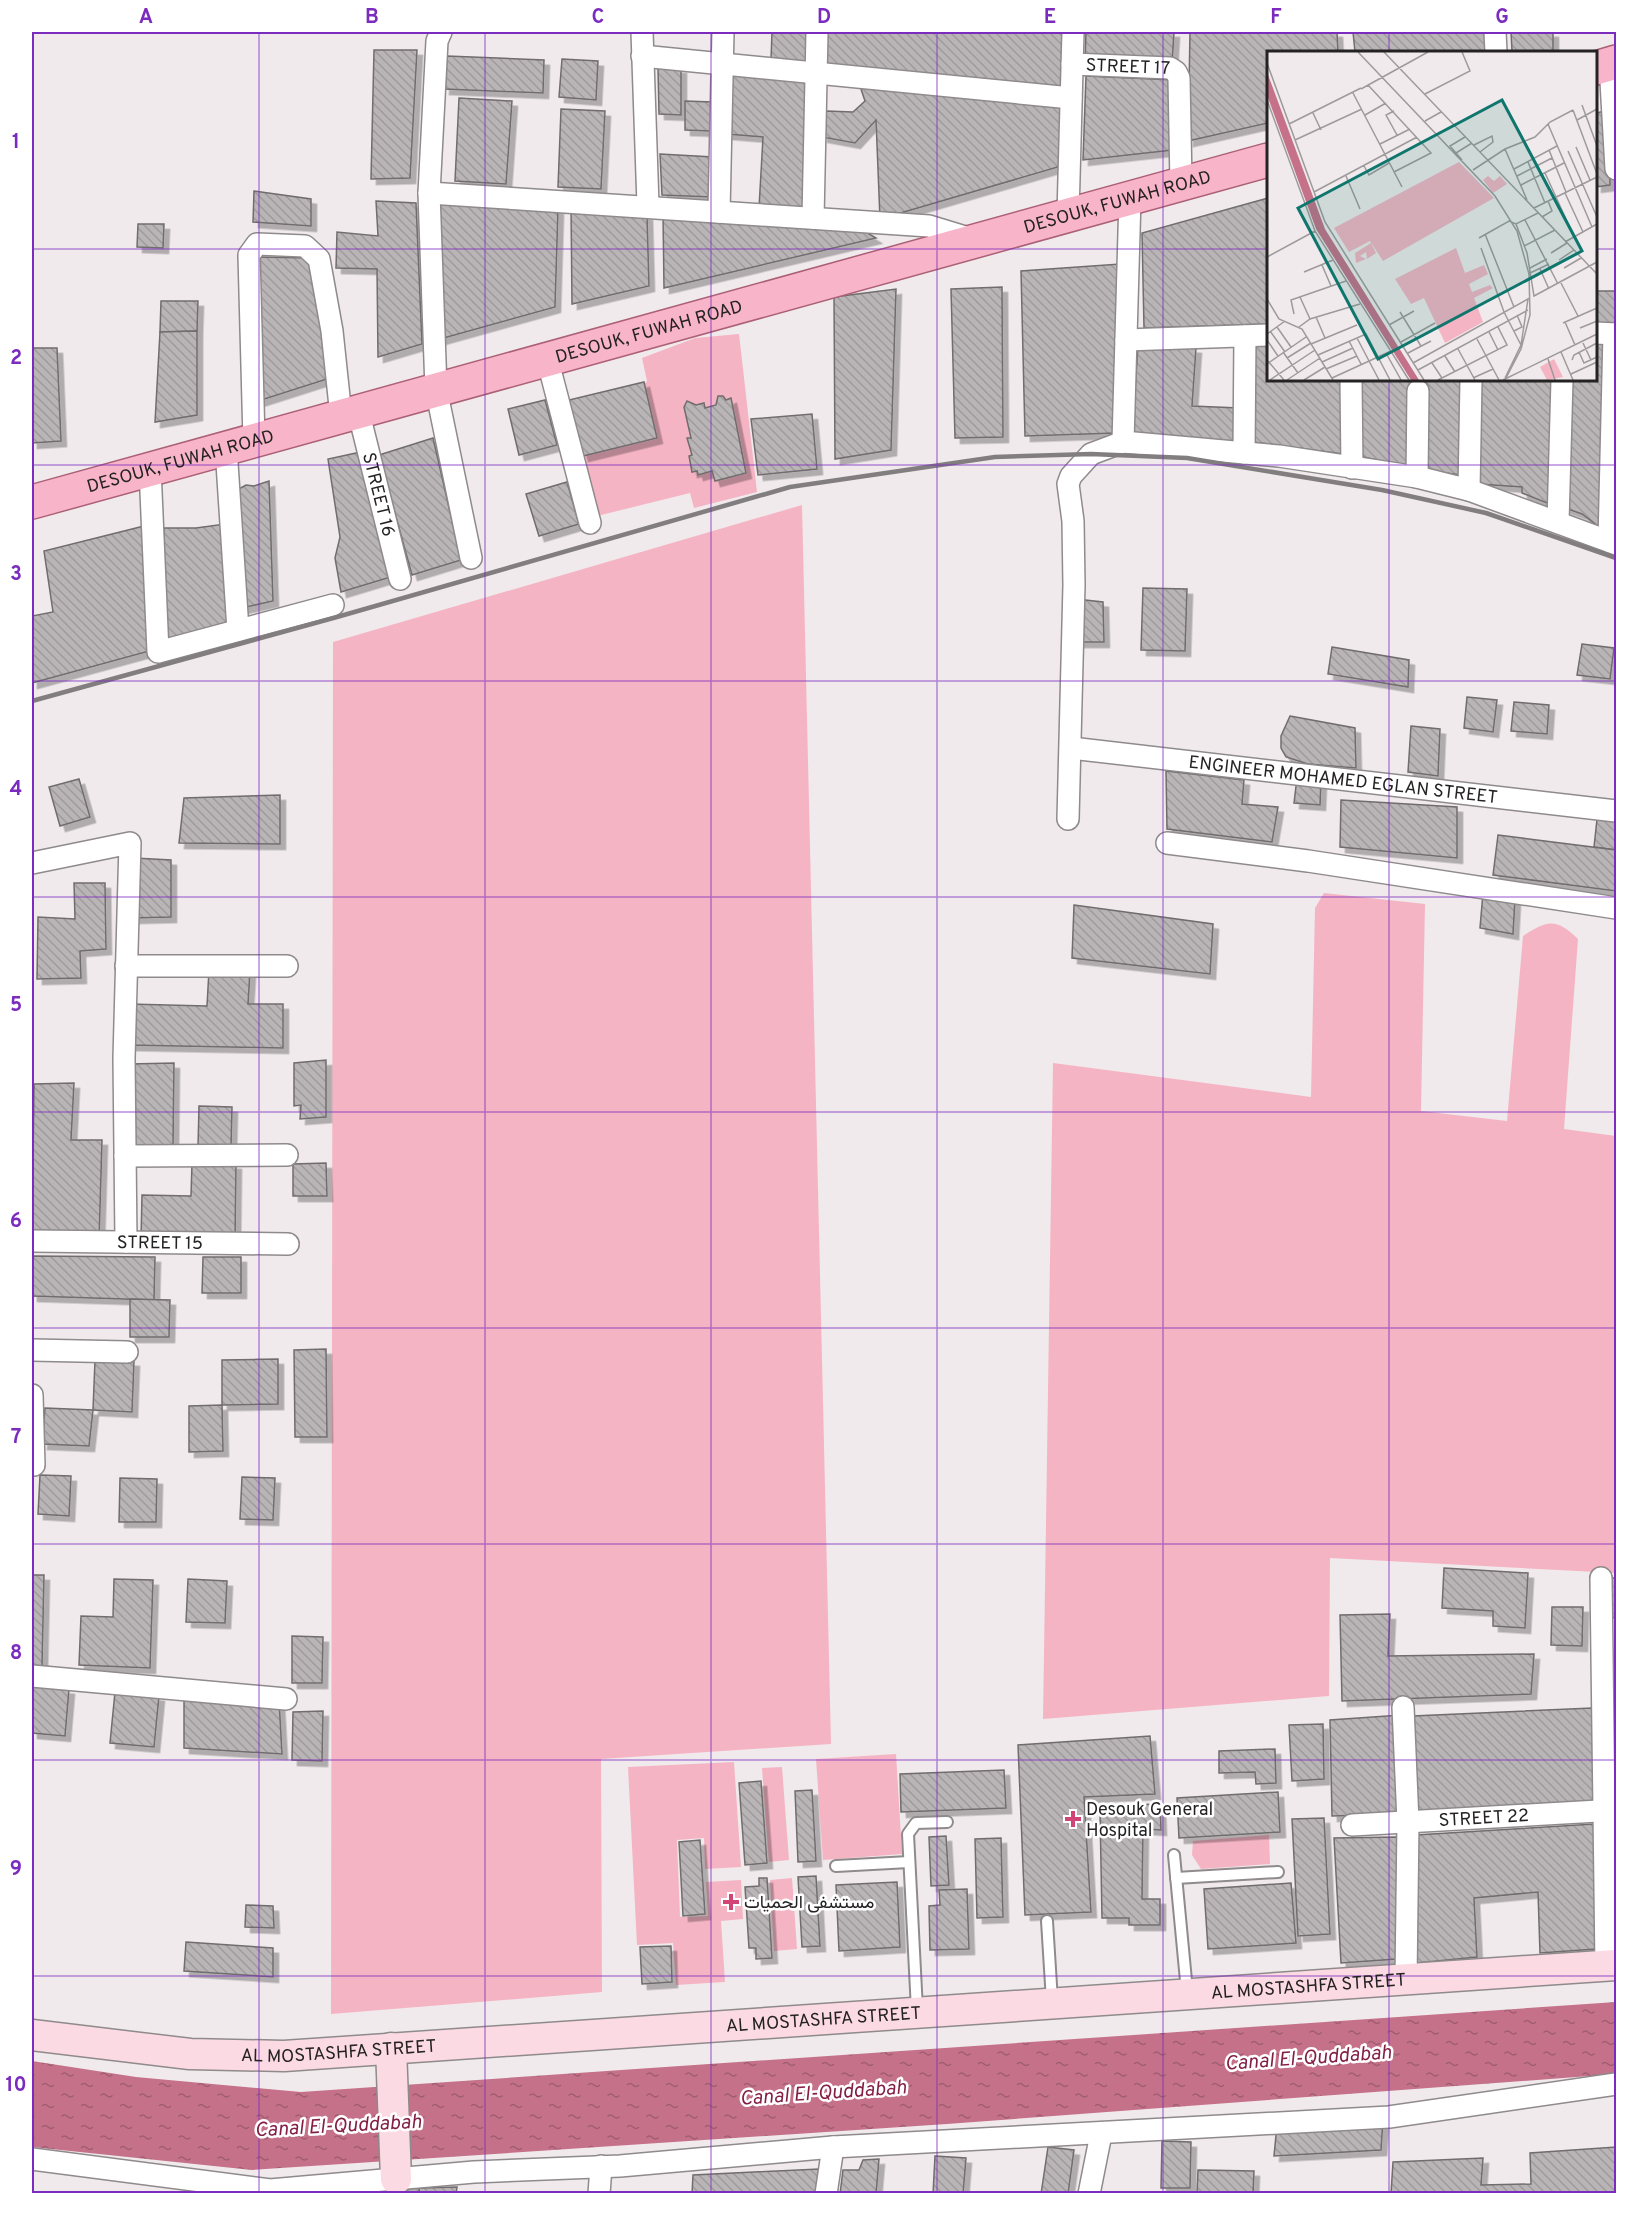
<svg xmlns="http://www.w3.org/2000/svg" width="1648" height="2225" font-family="Overpass,Vazirmatn,sans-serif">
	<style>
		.green { fill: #f5b4c4 }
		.water { fill: url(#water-ripples) }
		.building { fill: url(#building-back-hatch); stroke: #716d6e; stroke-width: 1.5; filter: url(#shadow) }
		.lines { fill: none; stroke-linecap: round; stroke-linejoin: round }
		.service-casing { stroke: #8f8a8b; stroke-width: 14 }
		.minor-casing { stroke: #8f8a8b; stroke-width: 24 }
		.secondary-casing { stroke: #8f8a8b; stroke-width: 33 }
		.primary-casing { stroke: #ab6076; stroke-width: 36 }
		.service { stroke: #fff; stroke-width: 10 }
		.minor { stroke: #fff; stroke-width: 21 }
		.secondary { stroke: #fbdae3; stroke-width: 30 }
		.primary { stroke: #f8b4c8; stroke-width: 33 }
		.rail { stroke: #827e7f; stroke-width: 4.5 }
		.grid { fill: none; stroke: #7b2cbf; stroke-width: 1.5; stroke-opacity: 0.55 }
		.poi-dot { fill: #d14576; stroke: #fff; stroke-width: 2 }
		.labels { text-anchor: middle; stroke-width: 5; stroke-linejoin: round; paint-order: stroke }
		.street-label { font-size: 18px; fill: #242222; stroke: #fff }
		.poi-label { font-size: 18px; fill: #242222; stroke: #fff; text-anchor: start }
		.water-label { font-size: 20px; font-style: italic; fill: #831e44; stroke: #fff }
		.inset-road { fill: none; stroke: #9e9a9b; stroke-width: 1.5 }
		.view { fill: #0f766e; fill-opacity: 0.15; stroke: #0f766e; stroke-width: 3 }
		.inset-edge { fill: none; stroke: #242222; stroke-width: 3 }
		.neatline { fill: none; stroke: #7b2cbf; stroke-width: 2 }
		.grid-label { font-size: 20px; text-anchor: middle; font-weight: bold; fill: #7b2cbf }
	</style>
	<defs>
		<pattern id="water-ripples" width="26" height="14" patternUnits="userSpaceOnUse" patternTransform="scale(1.5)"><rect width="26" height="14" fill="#c57189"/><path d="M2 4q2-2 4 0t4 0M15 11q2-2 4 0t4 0" fill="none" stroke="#a05c70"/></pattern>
		<pattern id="building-back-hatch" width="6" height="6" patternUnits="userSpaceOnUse" patternTransform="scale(1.5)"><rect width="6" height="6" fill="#b9b4b5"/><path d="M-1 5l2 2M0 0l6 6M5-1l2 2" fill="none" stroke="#9f9a9b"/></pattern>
		<filter id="shadow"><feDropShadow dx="5.5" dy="5.5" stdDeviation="0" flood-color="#0004"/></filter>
	</defs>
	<rect width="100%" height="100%" fill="#f0eaec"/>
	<g class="green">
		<polygon points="739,334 757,492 694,508 690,493 597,516 583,456 647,381 642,358 695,338"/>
		<polygon points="802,505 831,1744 601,1759 602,1992 331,2014 333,642"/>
		<path d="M1324,893L1425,904L1421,1111L1507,1121L1523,936C1548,920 1556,918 1578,939L1564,1129L1616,1136V1573L1330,1558L1329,1696L1043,1719L1053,1063L1311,1097L1315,908Z"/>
		<polygon points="896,1754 902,1854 823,1860 816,1759"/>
		<polygon points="734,1762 741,1867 705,1869 704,1838 677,1840 680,1917 708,1916 706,1882 741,1880 743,1919 721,1921 725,1982 676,1985 673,1943 637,1945 628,1767"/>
		<polygon points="782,1767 789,1860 769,1862 762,1768"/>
		<polygon points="1269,1835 1270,1864 1201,1869 1192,1855 1193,1841"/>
		<polygon points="792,1878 797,1949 774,1951 770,1880"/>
	</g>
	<polygon class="water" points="1616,2002 1616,2074 947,2124 252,2170 32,2147 32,2061 136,2077 301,2092"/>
	<g class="building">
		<polygon points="772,32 808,32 807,62 771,60"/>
		<polygon points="825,32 1067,32 1066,91 825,68"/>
		<polygon points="1086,32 1174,32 1172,64 1085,61"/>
		<polygon points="1190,32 1337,32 1338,52 1268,52 1268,123 1188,141"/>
		<polygon points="1353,32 1494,32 1495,52 1355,52"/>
		<polygon points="1511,32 1553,32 1553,52 1512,51"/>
		<polygon points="374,50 417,50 410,178 371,179"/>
		<polygon points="447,56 544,60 543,93 444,89"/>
		<polygon points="562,59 598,61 596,100 559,97"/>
		<polygon points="658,68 681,68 681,115 659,114"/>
		<polygon points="728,73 811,80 809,211 759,208 763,137 727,134"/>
		<polygon points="1086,76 1175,80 1173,150 1083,160"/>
		<polygon points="859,83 1070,105 1068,164 880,219 876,120 855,143 822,137 823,116 827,111 853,112 865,101"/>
		<polygon points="459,98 512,101 506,184 455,181"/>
		<polygon points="685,101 712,102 711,131 685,130"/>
		<polygon points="561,109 605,111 601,189 558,187"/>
		<polygon points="1609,110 1610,185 1596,187 1596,113"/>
		<polygon points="660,154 713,157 712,197 662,195"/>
		<polygon points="254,191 311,199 311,226 253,222"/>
		<polygon points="1268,198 1268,324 1144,328 1142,233"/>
		<polygon points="432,200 558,209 555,307 440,339"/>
		<polygon points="376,201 416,203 422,344 378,357 377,269 336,268 337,232 378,236"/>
		<polygon points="571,207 647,215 649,286 572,304"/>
		<polygon points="663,215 859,228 876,238 664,288"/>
		<polygon points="138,224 164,224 163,248 137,247"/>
		<polygon points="256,257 313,258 327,379 255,402"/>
		<polygon points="1120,264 1117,433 1025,436 1021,271"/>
		<polygon points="1002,287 1003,437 955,438 951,289"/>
		<polygon points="896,289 891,450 835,459 834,297"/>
		<polygon points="1596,291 1616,291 1616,326 1596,325"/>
		<polygon points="161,301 198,301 197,331 160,332"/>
		<polygon points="197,331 197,415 155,422 160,332"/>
		<polygon points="1596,339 1605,340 1602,529 1582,514 1565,508 1568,380 1596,380"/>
		<polygon points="1138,345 1196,348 1192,406 1239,408 1237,443 1132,438"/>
		<polygon points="1255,345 1268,345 1268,380 1344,380 1343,454 1253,442"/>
		<polygon points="32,348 57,348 61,441 32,443"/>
		<polygon points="1362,380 1424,380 1412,467 1358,456"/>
		<polygon points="1424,380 1465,380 1461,475 1423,470"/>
		<polygon points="1481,380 1553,380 1552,505 1522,493 1522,487 1479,484"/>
		<polygon points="644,382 657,438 583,456 569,400"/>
		<polygon points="718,396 723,396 726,400 731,398 746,473 715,481 712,471 698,475 697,471 692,472 689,456 692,455 687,438 691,438 684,407 687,401 696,405 704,403 705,408 716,405"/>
		<polygon points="545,400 557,445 519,455 508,409"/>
		<polygon points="812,414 817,469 758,475 751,419"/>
		<polygon points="433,438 461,560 412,575 379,455"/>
		<polygon points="361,452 394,576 341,592 335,558 340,537 328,459"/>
		<polygon points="269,481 273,601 242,608 237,490 246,485 254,486"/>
		<polygon points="567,482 579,524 539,536 526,494"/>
		<polygon points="225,524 230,628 165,643 164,528 196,528"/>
		<polygon points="144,526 153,650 32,683 32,616 53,612 44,551"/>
		<polygon points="1143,588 1187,589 1185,651 1141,650"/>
		<polygon points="1076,599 1103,602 1104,642 1074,642"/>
		<polygon points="1582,644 1614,648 1610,679 1577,675"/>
		<polygon points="1332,647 1409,660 1408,687 1328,674"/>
		<polygon points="1467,697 1497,700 1493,732 1464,728"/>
		<polygon points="1514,702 1549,705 1547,734 1511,731"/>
		<polygon points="1290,716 1355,728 1356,768 1308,764 1286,757 1281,748 1281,736"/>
		<polygon points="1411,726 1440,729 1438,776 1408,772"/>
		<polygon points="1166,771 1244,780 1242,804 1278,807 1272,842 1167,829"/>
		<polygon points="1297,778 1321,781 1320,805 1294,803"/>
		<polygon points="79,779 90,817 60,826 49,787"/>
		<polygon points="280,795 280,844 179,843 184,798"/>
		<polygon points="1341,800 1457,807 1457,858 1340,847"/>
		<polygon points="1598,810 1616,813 1616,850 1594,847"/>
		<polygon points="1498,835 1616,850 1616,891 1493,875"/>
		<polygon points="134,858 171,860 171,917 132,918"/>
		<polygon points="74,883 105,883 106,949 80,951 81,978 37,979 38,917 75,919"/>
		<polygon points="1483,893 1515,899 1513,934 1480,928"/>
		<polygon points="1074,905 1213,924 1210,974 1072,958"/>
		<polygon points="209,970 250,971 248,1004 283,1004 283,1048 126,1045 129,1004 207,1006"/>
		<polygon points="326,1060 326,1117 300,1119 301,1105 294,1106 294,1063"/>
		<polygon points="174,1063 173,1146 128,1147 129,1064"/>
		<polygon points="74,1083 71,1140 102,1140 99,1241 32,1238 34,1084"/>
		<polygon points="199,1106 232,1107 231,1148 198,1147"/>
		<polygon points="192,1163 236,1164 235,1241 141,1240 142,1195 191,1196"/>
		<polygon points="326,1163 327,1196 293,1196 293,1164"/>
		<polygon points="32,1256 155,1257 154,1300 32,1296"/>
		<polygon points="203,1257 241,1257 241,1293 202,1293"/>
		<polygon points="130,1299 170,1300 169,1337 130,1337"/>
		<polygon points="326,1349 327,1437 295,1437 294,1350"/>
		<polygon points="278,1359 278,1404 222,1405 222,1360"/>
		<polygon points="95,1360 134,1361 132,1412 93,1410"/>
		<polygon points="222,1405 223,1451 189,1452 189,1406"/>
		<polygon points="45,1408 93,1410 89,1446 42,1444"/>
		<polygon points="40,1475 71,1476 69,1516 38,1514"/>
		<polygon points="242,1477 275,1478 273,1520 240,1519"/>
		<polygon points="120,1478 157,1479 156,1522 119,1522"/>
		<polygon points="1444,1568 1528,1573 1525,1628 1493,1626 1493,1611 1442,1608"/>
		<polygon points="32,1575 44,1575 42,1666 32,1666"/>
		<polygon points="1611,1578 1616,1578 1616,1618 1610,1617"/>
		<polygon points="114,1579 153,1580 150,1668 79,1665 81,1616 113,1617"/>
		<polygon points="188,1579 227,1581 225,1623 186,1622"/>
		<polygon points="1552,1607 1583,1607 1582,1646 1551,1645"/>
		<polygon points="1390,1614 1388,1656 1534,1654 1531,1694 1342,1701 1340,1615"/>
		<polygon points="292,1636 323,1637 322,1683 292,1683"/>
		<polygon points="32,1686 69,1689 65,1736 32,1733"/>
		<polygon points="115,1692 159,1696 154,1747 110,1743"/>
		<polygon points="184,1694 279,1700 282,1754 184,1748"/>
		<polygon points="1592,1708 1594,1805 1415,1813 1413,1716"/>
		<polygon points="1614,1708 1616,1708 1616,1797"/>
		<polygon points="323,1711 322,1761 292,1760 293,1712"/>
		<polygon points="1401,1715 1400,1814 1332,1816 1330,1720"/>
		<polygon points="1323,1724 1324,1779 1292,1781 1289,1725"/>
		<polygon points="1150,1736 1155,1794 1084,1797 1091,1912 1025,1915 1018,1745"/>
		<polygon points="1275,1749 1276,1783 1256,1784 1255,1772 1219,1773 1219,1751"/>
		<polygon points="1004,1770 1006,1808 901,1812 900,1774"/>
		<polygon points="761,1781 767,1863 745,1865 739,1783"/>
		<polygon points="812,1790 816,1861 798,1862 795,1791"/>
		<polygon points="1278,1792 1280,1832 1179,1838 1177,1798"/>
		<polygon points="1160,1804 1161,1830 1143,1829 1142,1899 1160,1899 1160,1925 1129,1925 1129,1918 1102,1918 1100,1812 1125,1813 1126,1805"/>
		<polygon points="1324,1818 1330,1934 1298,1936 1292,1819"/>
		<polygon points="1614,1821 1616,1821 1615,1948"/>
		<polygon points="1594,1824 1596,1949 1540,1953 1538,1892 1474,1898 1477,1957 1417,1963 1416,1835"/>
		<polygon points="946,1836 949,1885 931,1886 929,1837"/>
		<polygon points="1398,1837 1397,1959 1341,1963 1334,1838"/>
		<polygon points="1001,1838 1003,1917 977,1918 975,1839"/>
		<polygon points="700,1840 705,1914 683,1916 679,1842"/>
		<polygon points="816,1876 820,1946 802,1947 798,1877"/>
		<polygon points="759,1878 767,1878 772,1958 756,1959 756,1948 749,1948 745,1887 759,1886"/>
		<polygon points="897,1882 900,1947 839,1951 836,1885"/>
		<polygon points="1291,1883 1296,1943 1208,1949 1204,1889"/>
		<polygon points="967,1889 969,1949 930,1950 929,1906 940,1905 939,1890"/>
		<polygon points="246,1905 273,1906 274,1928 245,1927"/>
		<polygon points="186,1942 273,1948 273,1977 184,1971"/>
		<polygon points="671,1946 672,1982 642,1984 640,1947"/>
		<polygon points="1383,2119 1381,2150 1274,2156 1277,2125"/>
		<polygon points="1162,2141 1191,2142 1190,2188 1161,2188"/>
		<polygon points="1048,2147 1074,2150 1068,2194 1041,2194"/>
		<polygon points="1616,2147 1616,2194 1391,2194 1393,2162 1483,2158 1481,2185 1531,2184 1530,2153"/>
		<polygon points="935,2156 966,2158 963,2194 933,2194"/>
		<polygon points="879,2159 876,2194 840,2194 843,2170 859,2170 863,2160"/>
		<polygon points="819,2169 816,2194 692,2194 693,2175"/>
		<polygon points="1198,2170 1254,2171 1253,2194 1197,2194"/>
		<polygon points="457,2187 456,2194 419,2194 419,2188"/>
		<polygon points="419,2188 419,2194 392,2194 392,2190"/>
	</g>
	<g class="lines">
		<g class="service-casing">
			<g id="service">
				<polyline points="1174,1855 1187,1991"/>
				<polyline points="836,1866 909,1862"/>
				<polyline points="1176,1878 1278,1872"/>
				<polyline points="1047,1921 1052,2001"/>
				<polyline points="917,2010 908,1834 916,1823 947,1822"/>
			</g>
		</g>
		<g class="minor-casing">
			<g id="minor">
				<polyline points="441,32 437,41 429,193 436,389 471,558"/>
				<polyline points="642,32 648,205"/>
				<polyline points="1495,32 1496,52"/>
				<polyline points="642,56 1071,98"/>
				<path id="s1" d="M1072,64L1170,68L1176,72L1179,78L1181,184"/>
				<polyline points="1610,64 1616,169"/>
				<polyline points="429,193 929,226 975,240"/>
				<polyline points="719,212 723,32"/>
				<polyline points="1068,214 1073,32"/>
				<polyline points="813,218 817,32"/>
				<polyline points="1596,333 1616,334"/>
				<polyline points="1126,340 1268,335"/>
				<polyline points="547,358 590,523"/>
				<polyline points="1351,380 1352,468"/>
				<path id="s2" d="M358,410L400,579"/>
				<polyline points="254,440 249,255 257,244 305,246 319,259 332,331 341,416"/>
				<polyline points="1123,442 1130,198"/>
				<polyline points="226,448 238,630"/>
				<polyline points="1244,453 1245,336"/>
				<polyline points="150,469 158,652 333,605"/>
				<polyline points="1417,477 1418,391"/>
				<polyline points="1469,490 1471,380"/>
				<polyline points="1558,522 1562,380"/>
				<polyline points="1609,541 1614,334"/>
				<path id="s3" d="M1071,748L1616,811"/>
				<polyline points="1068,819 1074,585 1073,521 1068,484 1071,476 1091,454 1123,442 1279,456 1417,477 1469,490 1616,544"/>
				<polyline points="1167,843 1308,861 1616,908"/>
				<polyline points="32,863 130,843 124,1058 126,1242"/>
				<polyline points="126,966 287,966"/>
				<polyline points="125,1156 287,1155"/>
				<path id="s4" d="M32,1241L288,1244"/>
				<polyline points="32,1350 127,1352"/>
				<polyline points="32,1395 34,1465 32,1465"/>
				<polyline points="1601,1578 1606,1966"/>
				<polyline points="32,1676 286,1699"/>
				<polyline points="1403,1707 1408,1822 1406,1980"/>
				<path id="s5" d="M1352,1825L1616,1810"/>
				<polyline points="32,2159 270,2190 474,2172 620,2166 833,2147 1389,2117 1616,2084"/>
				<polyline points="599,2194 601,2166"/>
				<polyline points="826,2194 833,2147"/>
				<polyline points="1089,2194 1101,2134"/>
			</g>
		</g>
		<g class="secondary-casing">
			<g id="secondary">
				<path id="s6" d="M32,2035L190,2054L284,2056L1616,1965"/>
				<polyline points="391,2048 396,2179"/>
			</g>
		</g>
		<g class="primary-casing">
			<g id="primary">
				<polyline points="1596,68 1616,62"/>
				<path id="s7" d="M32,502L1268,160"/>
			</g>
		</g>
		<use href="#service" class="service"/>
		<use href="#minor" class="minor"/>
		<use href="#secondary" class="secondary"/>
		<use href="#primary" class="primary"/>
		<polyline class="rail" points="32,701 337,617 790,487 995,457 1091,454 1187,458 1382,490 1486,513 1616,558"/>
	</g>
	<path class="grid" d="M259,32V2194M485,32V2194M711,32V2194M937,32V2194M1163,32V2194M1389,32V52M32,249H1268M1596,249H1616M1389,380V2194M32,465H1616M32,681H1616M32,897H1616M32,1112H1616M32,1328H1616M32,1544H1616M32,1760H1616M32,1976H1616"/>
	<g class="poi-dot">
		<path d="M1070 1810h6v6h6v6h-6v6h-6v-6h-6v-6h6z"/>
		<path d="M728 1893h6v6h6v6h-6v6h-6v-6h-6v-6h6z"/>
	</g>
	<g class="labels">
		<g class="street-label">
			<text dy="6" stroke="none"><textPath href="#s1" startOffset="56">STREET 17</textPath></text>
			<text dy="6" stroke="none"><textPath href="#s7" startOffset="1126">DESOUK, FUWAH ROAD</textPath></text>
			<text dy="6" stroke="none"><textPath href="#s7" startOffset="640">DESOUK, FUWAH ROAD</textPath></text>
			<text dy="6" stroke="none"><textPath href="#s7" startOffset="154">DESOUK, FUWAH ROAD</textPath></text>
			<text dy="6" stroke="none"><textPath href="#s2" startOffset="87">STREET 16</textPath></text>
			<text dy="6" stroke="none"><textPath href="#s3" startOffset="274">ENGINEER MOHAMED EGLAN STREET</textPath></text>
			<text dy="6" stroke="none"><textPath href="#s4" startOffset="128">STREET 15</textPath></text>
			<text dy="6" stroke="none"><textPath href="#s5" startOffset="132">STREET 22</textPath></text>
			<text dy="6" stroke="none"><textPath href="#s6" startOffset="1280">AL MOSTASHFA STREET</textPath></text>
			<text dy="6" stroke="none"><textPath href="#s6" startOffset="794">AL MOSTASHFA STREET</textPath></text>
			<text dy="6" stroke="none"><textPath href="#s6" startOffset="308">AL MOSTASHFA STREET</textPath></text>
		</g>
		<g class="poi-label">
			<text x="1086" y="1815">Desouk General<tspan x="1086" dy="21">Hospital</tspan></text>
			<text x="744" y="1908">مستشفى الحميات</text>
		</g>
		<g class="water-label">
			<text transform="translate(1308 2057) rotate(-4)" y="7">Canal El-Quddabah</text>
			<text transform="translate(823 2092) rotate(-4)" y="7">Canal El-Quddabah</text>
			<text transform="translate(338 2125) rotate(-3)" y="7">Canal El-Quddabah</text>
		</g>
	</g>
	<g transform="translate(1267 51)">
		<rect width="330" height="330" fill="#f0eaec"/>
		<path d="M192,111L227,147L116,210L103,190L82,201L67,177ZM221,125L227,130L233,125L240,133L226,142L216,129ZM104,192L109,202L100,208L99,201L93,205L99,208L89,212L88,202ZM189,197L198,222L217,214L221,223L202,233L205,241L223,234L226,237L207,247L216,271L178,292L157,247L144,253L128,228ZM287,308L296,326L280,329L273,316Z" fill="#f5b4c4"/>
		<path d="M0,21L58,178L152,329H144L49,178L0,44Z" fill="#c57189"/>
		<path class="inset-road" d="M91,1L228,145L250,180L262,223L263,264L254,298L238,329M117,1L330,223M0,12L58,171L157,329M101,34L164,102L127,121M94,38L161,1M86,42L135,136M158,43L203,20L195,1M0,49L48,180L142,329M315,54L330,95M306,59L330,123M127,60L119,64L130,84M46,62L54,79M98,64L119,52M310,69L330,58M158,70L174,61M22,73L94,37M281,73L325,176M28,89L95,58M113,93L143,78M207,94L225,85L226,91L213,101M309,96L323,129M238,98L260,149M282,99L299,141M301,100L330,166M189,102L205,92M195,109L183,95L198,86M261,111L278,152M97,115L102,124L122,112M247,118L290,95M206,119L238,98L268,86L283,71L306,59M278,122L289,146M79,125L93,158M250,125L285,107M254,134L297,112M47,141L150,86M298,142L316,181M289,146L307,186M267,157L330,126M275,166L285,160L281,150M258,169L291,233M249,173L260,202L267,245L330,211M218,183L247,256M212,187L242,170L249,173L271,162M298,191L330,173M257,195L288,179M214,197L237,261M284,202L300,192M0,206L48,180M292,209L307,199M55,214L64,235M263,217L280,208M297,217L314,207M273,218L282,238M37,221L66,209M263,222L282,213M294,232L311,265M33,246L43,268M0,248L12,268L35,278L66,329M133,261L154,295M237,261L254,294M27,263L24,249L79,230M49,266L58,287M298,271L308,294M296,272L330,257M122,274L147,260M10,276L24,296M32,276L43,268L93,253M313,277L330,270M3,280L18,301M247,280L255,276L250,264M222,281L231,299M0,283L18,270M90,287L112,329M210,288L232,329M0,289L11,305M82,290L94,313M134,291L168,272M316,292L324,309M44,293L90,274M191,298L208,329M16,301L31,322M294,301L306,329M312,301L317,312L330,306M119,302L134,329M141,302L164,290M51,304L99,283L123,329M178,305L188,321M20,307L44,292M281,308L288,329M305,309L307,304L330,292M1,310L17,329M55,311L86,297M146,312L261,248L254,294L238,327M165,312L175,327M0,313L39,286M59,318L90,305M151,319L261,259M304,323L330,311M65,327L124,300M206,327L226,318M3,329L48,299M20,329L53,307M37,329L58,316M171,329L240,294L231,276M236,329L330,283"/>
		<path class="view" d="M235,49L315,200L111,308L31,157Z"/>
		<rect width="330" height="330" class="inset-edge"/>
	</g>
	<rect width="1648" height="2225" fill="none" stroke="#ffffff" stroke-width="66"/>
	<rect x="33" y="33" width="1582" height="2159" class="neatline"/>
	<g class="grid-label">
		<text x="146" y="23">A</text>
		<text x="372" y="23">B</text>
		<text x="598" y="23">C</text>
		<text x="824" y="23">D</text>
		<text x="1050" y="23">E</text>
		<text x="1276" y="23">F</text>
		<text x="1502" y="23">G</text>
		<text x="16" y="148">1</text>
		<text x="16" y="364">2</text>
		<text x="16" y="580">3</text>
		<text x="16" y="795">4</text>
		<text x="16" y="1011">5</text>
		<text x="16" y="1227">6</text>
		<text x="16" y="1443">7</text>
		<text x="16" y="1659">8</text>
		<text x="16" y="1875">9</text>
		<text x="16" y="2091">10</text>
	</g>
</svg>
